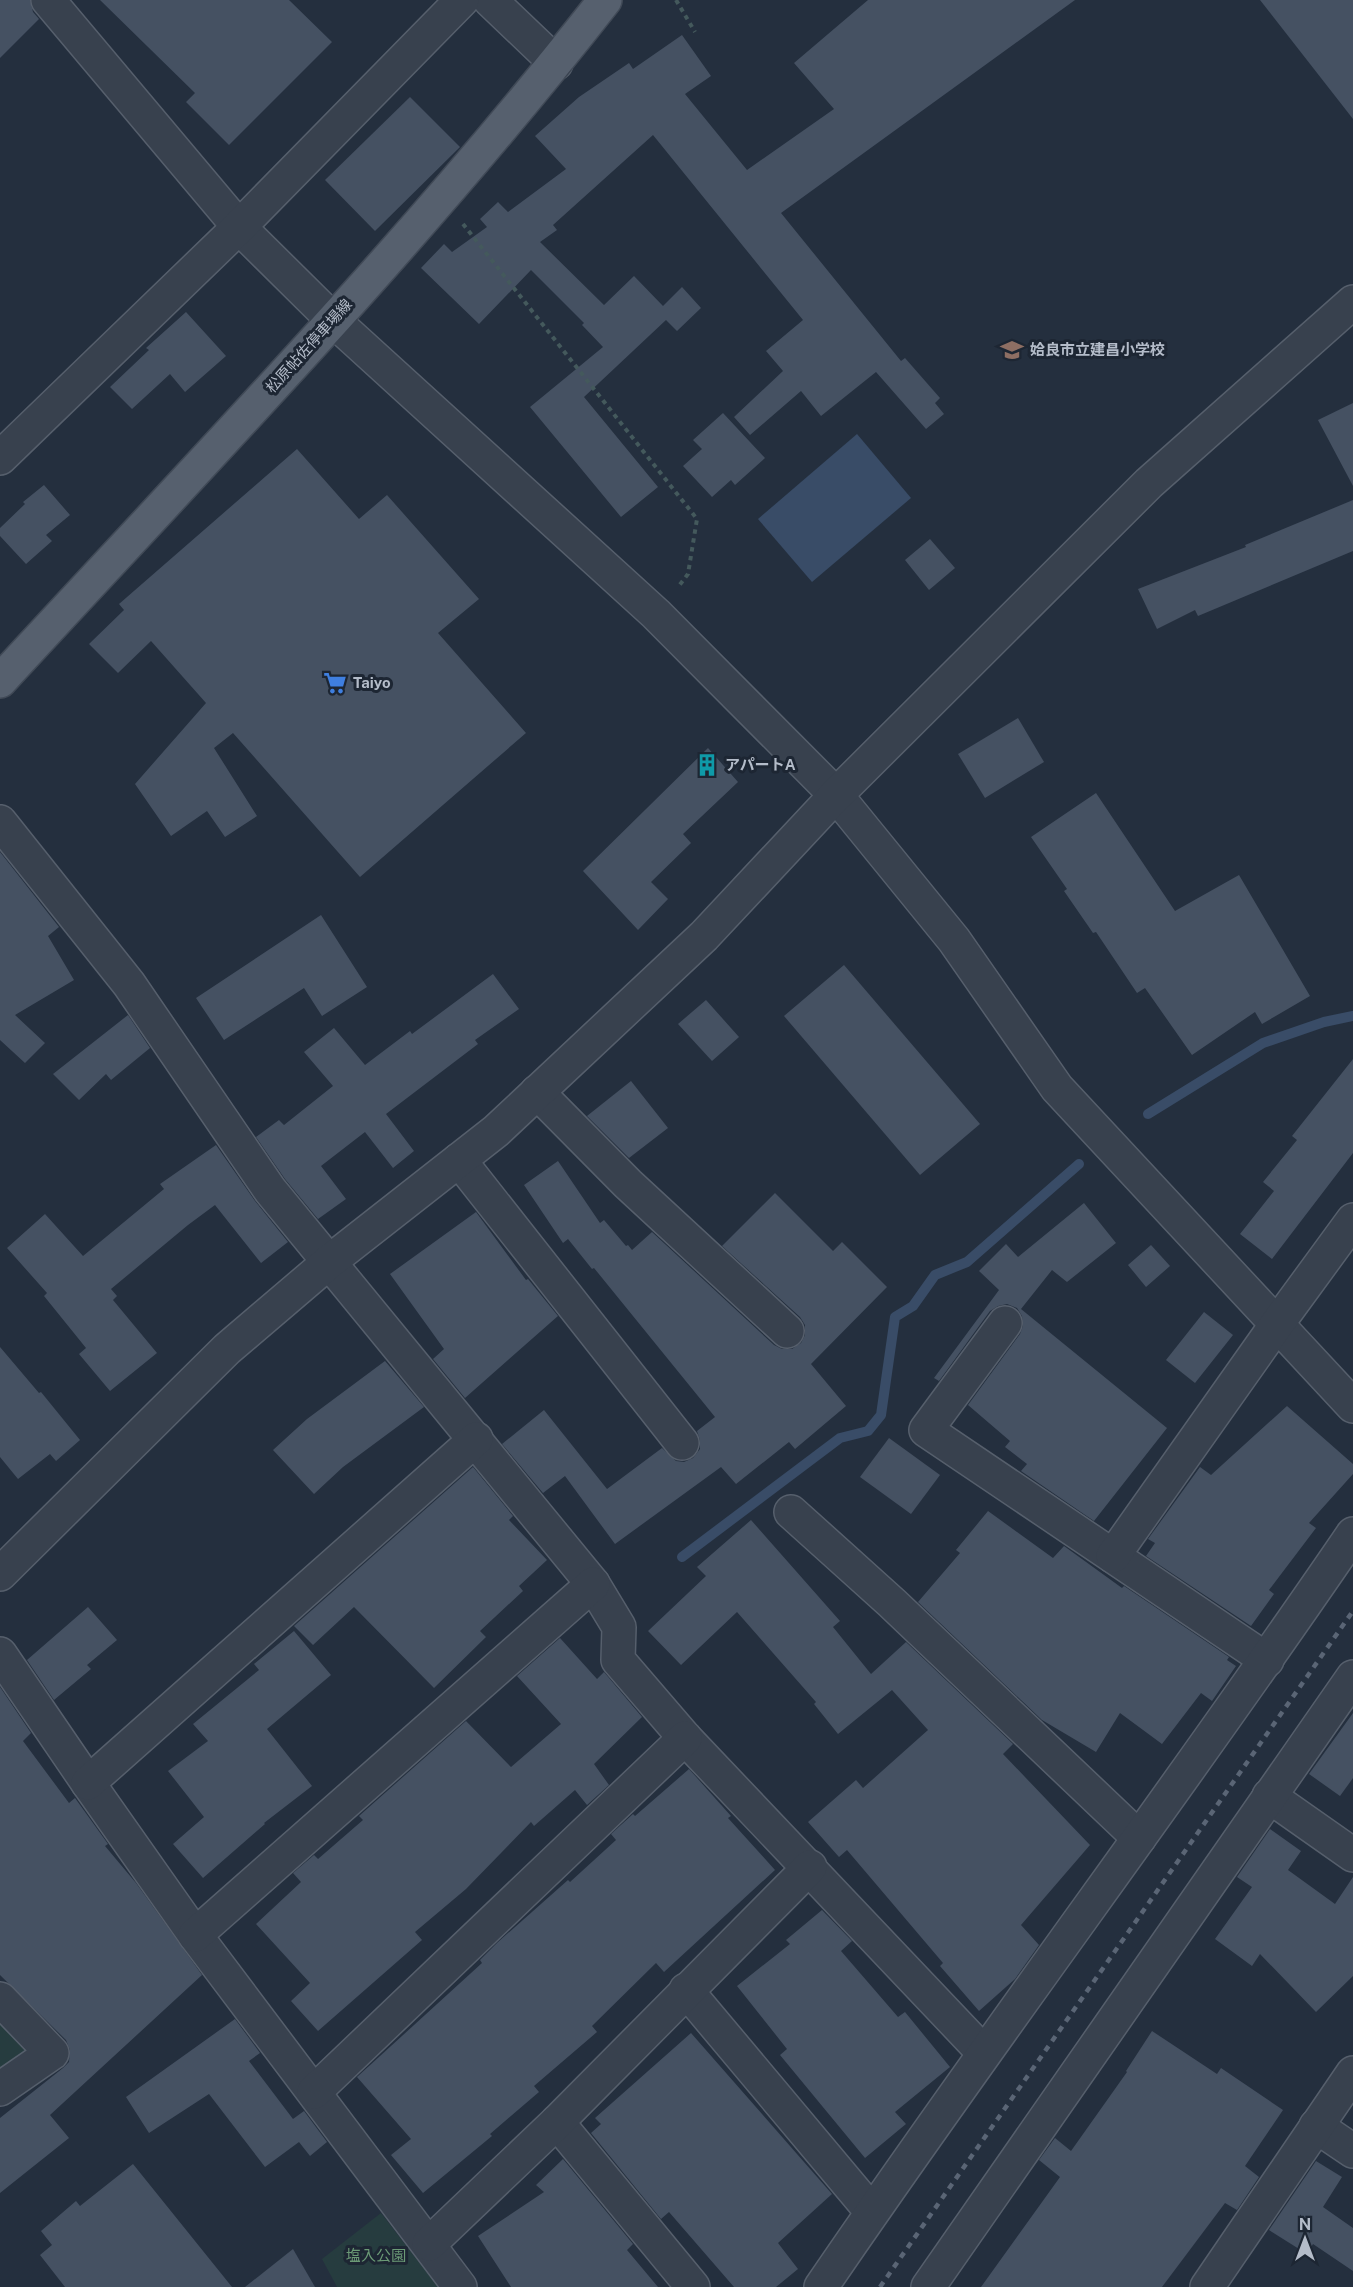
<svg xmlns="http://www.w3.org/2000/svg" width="1353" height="2287" font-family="'Public Sans','Noto Sans JP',sans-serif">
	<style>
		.green { fill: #263c3f }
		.water { fill: #394c67 }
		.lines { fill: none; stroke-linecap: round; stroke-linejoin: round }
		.stream { stroke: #394c67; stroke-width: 10 }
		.building { fill: #455162 }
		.minor-casing { stroke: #565f6c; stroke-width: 36 }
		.major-casing { stroke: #414a57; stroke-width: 36 }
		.path { stroke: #44595c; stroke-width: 4; stroke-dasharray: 4.5 4.5; stroke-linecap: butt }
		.minor { stroke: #38414e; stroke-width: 33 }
		.major { stroke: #56606e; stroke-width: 33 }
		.rail { stroke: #5a6575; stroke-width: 4.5; stroke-dasharray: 6 6; stroke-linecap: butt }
		.labels { text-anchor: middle; stroke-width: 6; stroke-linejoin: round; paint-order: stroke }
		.street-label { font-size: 15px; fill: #b4bcc9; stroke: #1d2633 }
		.poi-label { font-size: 15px; font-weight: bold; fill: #b4bcc9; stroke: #1d2633; text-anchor: start }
		.park-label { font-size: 15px; fill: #6b9a76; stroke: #1d2633 }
	</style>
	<rect width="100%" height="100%" fill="#242f3e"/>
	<g class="green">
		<polygon points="0,2014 27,2040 28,2058 0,2079"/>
		<polygon points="381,2213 438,2287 337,2287 322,2259"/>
	</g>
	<polygon class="water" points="857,434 911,498 812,582 758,519"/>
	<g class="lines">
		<g class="stream">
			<polyline points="1148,1114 1263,1043 1324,1022 1353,1016"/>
			<polyline points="682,1557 840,1438 868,1431 881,1415 895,1317 913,1306 935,1275 967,1262 1079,1164"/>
		</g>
	</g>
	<g class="building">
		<polygon points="0,0 30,0 33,12 39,19 0,58"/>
		<polygon points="100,0 289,0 332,42 229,145 186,102 195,93"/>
		<polygon points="868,0 1075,0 781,213 901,361 905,358 940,398 935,403 944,414 926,429 876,372 821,416 801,391 750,435 734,417 783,371 766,351 803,320 653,135 553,225 557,230 540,242 604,305 634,276 663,306 682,287 701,308 677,331 666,320 584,397 658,487 621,517 530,407 603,347 582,325 584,323 531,270 479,324 421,268 444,244 452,252 487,227 480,219 498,202 508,212 566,169 535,136 579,97 629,63 633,69 682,35 711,76 685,94 747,170 834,109 794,63"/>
		<polygon points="1260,0 1353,0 1353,119"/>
		<polygon points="410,97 460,147 375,231 325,180"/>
		<polygon points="186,312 226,356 185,392 170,374 132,409 110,387 149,350 146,348"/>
		<polygon points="1353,403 1353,486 1318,420"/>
		<polygon points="723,413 765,458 735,485 731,480 712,497 683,466 702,449 693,440"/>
		<polygon points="297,449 359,519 387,495 479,599 438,633 526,733 360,877 233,733 214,748 257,816 225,837 207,811 171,836 135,784 206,703 151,641 118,673 89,644 124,610 119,604"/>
		<polygon points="44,485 70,515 46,535 52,541 26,564 0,536 0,528 25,504 23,502"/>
		<polygon points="1353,500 1353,551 1198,616 1195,610 1157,629 1138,589 1246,547 1245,545"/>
		<polygon points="930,539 955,568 929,590 905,560"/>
		<polygon points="1018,718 1044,762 985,798 958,754"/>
		<polygon points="708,748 738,782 683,834 691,843 651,882 668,899 638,930 583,871"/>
		<polygon points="1096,793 1175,911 1239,875 1310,996 1262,1024 1255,1012 1192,1055 1145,988 1137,993 1096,932 1093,933 1064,891 1067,889 1031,837"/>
		<polygon points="0,852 59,927 48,936 74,980 15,1015 45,1043 25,1063 0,1040"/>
		<polygon points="321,915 367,987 322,1016 304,988 224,1040 196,998"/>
		<polygon points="844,965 980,1124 920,1175 784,1016"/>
		<polygon points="493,974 519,1009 475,1040 478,1044 386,1114 414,1151 393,1168 365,1132 321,1166 346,1199 318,1219 285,1179 256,1137 279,1120 284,1125 333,1086 304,1052 334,1028 365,1065 410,1031 412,1034"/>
		<polygon points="706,1000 739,1037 712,1061 678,1024"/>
		<polygon points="128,1015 150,1048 111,1080 106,1074 79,1100 53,1074"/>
		<polygon points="1353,1059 1353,1153 1272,1259 1240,1234 1274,1191 1263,1182 1297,1140 1292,1136"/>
		<polygon points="631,1081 668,1128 629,1158 587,1116"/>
		<polygon points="216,1145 255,1201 288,1242 261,1263 215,1205 188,1225 111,1289 117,1296 113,1300 157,1353 110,1391 79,1354 86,1348 44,1296 47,1293 7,1248 45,1214 83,1256 164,1189 160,1184"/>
		<polygon points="558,1161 600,1223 604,1220 626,1246 628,1245 632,1250 652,1232 774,1345 782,1349 792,1349 801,1343 805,1335 805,1325 800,1317 722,1246 775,1193 833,1251 842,1242 887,1287 811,1364 846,1406 795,1449 789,1442 736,1484 721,1467 615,1544 565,1476 543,1493 502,1444 544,1410 607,1489 662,1448 676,1461 684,1462 693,1458 700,1449 700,1440 697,1431 715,1417 594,1268 592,1269 568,1239 563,1243 524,1185"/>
		<polygon points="1084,1203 1116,1243 1067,1282 1052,1270 1021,1309 1167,1428 1094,1521 1021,1471 1027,1464 1005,1447 1010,1441 968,1405 1020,1334 1023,1326 1022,1316 1017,1308 1007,1304 998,1306 990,1311 939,1381 934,1378 999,1290 979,1271 1006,1244 1018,1257"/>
		<polygon points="476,1212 526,1280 528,1279 558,1316 465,1398 433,1359 444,1349 390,1274"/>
		<polygon points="1151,1245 1170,1266 1146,1287 1128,1265"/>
		<polygon points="1204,1312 1233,1335 1195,1383 1166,1360"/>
		<polygon points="0,1347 39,1393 41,1392 80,1440 56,1461 50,1454 18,1479 0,1457"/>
		<polygon points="385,1361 424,1407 343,1467 314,1494 273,1450 307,1419"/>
		<polygon points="1287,1406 1353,1464 1353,1474 1309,1523 1316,1528 1269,1590 1274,1594 1251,1626 1146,1556 1155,1543 1148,1539 1200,1467 1211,1475"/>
		<polygon points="889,1438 940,1475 911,1514 860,1477"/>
		<polygon points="473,1467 513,1516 509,1520 547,1560 519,1586 523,1591 480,1631 486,1637 434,1688 354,1607 313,1645 294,1626"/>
		<polygon points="988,1511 1053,1558 1064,1546 1122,1588 1124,1586 1229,1657 1227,1660 1236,1666 1212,1701 1201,1693 1162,1744 1120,1713 1096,1752 1042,1720 918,1602 960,1553 956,1550"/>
		<polygon points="751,1520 840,1621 833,1627 871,1674 906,1642 1013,1744 1003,1754 1090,1845 1021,1925 1039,1945 1015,1979 979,2011 940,1966 943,1963 847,1850 839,1857 808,1822 856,1780 863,1788 928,1730 892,1690 838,1734 814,1704 816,1702 737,1612 681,1665 648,1631 706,1576 697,1567"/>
		<polygon points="88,1607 117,1640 87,1665 91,1669 54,1700 27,1660"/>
		<polygon points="294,1631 331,1675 267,1729 312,1786 264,1823 265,1824 203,1878 173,1844 204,1817 168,1771 208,1741 193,1724 259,1670 254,1664"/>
		<polygon points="560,1638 597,1679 604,1672 642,1717 594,1764 609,1785 587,1805 575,1790 534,1826 531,1822 466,1889 415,1932 422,1940 318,2031 291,2001 310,1983 256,1924 301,1882 293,1873 314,1855 318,1859 363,1820 359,1816 466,1721 511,1767 561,1724 517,1676"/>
		<polygon points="0,1687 31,1733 23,1741 69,1803 75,1798 108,1844 105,1846 136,1883 202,1975 50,2115 69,2138 0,2193 0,2118 63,2068 69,2062 70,2050 66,2040 0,1975"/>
		<polygon points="1353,1713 1353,1778 1340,1796 1309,1774"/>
		<polygon points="689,1769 731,1816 728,1818 775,1870 664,1972 656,1963 592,2026 597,2032 534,2086 539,2092 490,2134 492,2136 423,2193 391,2155 411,2139 357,2077 482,1963 480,1960 498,1942 568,1880 570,1882 616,1840 611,1834 633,1814 635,1816"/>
		<polygon points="1270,1829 1301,1851 1288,1870 1335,1904 1353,1877 1353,1976 1316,2012 1260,1954 1252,1966 1215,1939 1252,1887 1237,1877"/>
		<polygon points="822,1910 852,1941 841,1951 898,2017 905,2012 950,2067 895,2112 906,2124 865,2158 780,2055 787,2049 737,1986 790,1944 786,1940"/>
		<polygon points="235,2019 260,2053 249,2061 293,2119 304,2111 327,2142 310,2156 299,2142 265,2167 209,2094 149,2133 126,2097"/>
		<polygon points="1152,2031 1217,2074 1221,2068 1283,2110 1245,2166 1259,2177 1237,2210 1225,2203 1162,2287 981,2287 1060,2177 1039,2160 1055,2138 1071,2151 1127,2072 1126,2071"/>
		<polygon points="691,2033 832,2194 778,2243 798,2269 776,2287 734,2287 669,2212 661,2219 591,2133 601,2124 595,2118"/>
		<polygon points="563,2159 633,2244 627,2250 658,2287 511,2287 478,2236 544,2192 536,2185"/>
		<polygon points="1316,2161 1342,2177 1323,2207 1353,2228 1353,2271 1313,2244 1307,2254 1269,2230"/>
		<polygon points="133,2164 232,2287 65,2287 40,2255 52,2245 41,2231 76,2201 80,2206"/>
		<polygon points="293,2249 315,2287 245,2287"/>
	</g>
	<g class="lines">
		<g class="minor-casing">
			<g id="minor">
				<polyline points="48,0 239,227 333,320 656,614 836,795 954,940 1057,1088 1353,1406"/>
				<polyline points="490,0 556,63"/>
				<polyline points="0,458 239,227 462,0"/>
				<polyline points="0,822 129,984 270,1190 593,1584 619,1627 618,1660 685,1738 984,2053"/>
				<polyline points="537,1092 628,1184 787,1331"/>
				<polyline points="459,1160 682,1443"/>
				<polyline points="1005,1323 926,1430 1267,1660"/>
				<polyline points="791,1512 892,1603 1139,1838"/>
				<polyline points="1113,1556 1277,1324 1353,1220"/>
				<polyline points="0,1574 227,1349 329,1262 496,1131 704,936 836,795 1149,483 1353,302"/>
				<polyline points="0,1654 88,1783 195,1935 460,2287"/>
				<polyline points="88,1783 476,1439"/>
				<polyline points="1269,1796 1353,1855"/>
				<polyline points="195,1935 593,1584"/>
				<polyline points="686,1990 872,2212"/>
				<polyline points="0,1999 52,2053 0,2089"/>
				<polyline points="314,2092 685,1738"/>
				<polyline points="557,2122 693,2287"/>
				<polyline points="1316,2126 1353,2151"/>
				<polyline points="429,2244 557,2122 810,1867"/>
				<path d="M821,2287C994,2033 1180,1788 1353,1534"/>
				<polyline points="928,2287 1353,1677"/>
				<polyline points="1207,2287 1353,2073"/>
			</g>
		</g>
		<g class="major-casing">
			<path id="major" d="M0,681C206,458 418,239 605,0"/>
		</g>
		<g class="path">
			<polyline points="676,0 695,32"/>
			<polyline points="463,224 697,519 688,574 678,587"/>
		</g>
		<use href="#minor" class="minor"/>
		<use href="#major" class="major"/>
		<polyline class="rail" points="880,2287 1353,1611"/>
	</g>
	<defs>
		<g id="school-bare" transform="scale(1.8)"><path d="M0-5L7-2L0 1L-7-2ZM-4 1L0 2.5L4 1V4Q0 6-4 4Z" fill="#8d6e63" stroke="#1d2633" stroke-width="2.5" paint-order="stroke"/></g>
		<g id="supermarket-bare" transform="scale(1.8)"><path d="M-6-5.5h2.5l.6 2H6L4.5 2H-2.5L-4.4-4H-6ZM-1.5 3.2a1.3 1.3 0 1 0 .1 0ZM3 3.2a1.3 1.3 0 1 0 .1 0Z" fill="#3f7fe0" stroke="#1d2633" stroke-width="2.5" paint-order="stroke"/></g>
		<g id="building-bare" transform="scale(1.8)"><path d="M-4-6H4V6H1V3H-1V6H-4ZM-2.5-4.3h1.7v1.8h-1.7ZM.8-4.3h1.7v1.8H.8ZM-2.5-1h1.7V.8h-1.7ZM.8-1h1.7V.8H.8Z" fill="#0f9aa8" stroke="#1d2633" stroke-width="2.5" paint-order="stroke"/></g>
	</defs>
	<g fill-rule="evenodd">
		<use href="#school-bare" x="1012" y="350"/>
		<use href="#supermarket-bare" x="335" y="683"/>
		<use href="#building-bare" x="707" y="765"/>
	</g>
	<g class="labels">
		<g class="street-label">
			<text transform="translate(309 346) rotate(-48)" y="5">松原帖佐停車場線</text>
		</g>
		<g class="poi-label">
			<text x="1030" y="355">姶良市立建昌小学校</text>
			<text x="353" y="688">Taiyo</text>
			<text x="725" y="770">アパートA</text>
		</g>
		<g class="park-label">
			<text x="376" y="2261">塩入公園</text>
		</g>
	</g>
	<g transform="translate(1305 2239)" stroke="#1d2633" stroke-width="4.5" paint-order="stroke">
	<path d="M0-4.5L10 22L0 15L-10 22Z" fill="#b4bcc9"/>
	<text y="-9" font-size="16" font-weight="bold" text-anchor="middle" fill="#b4bcc9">N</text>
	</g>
</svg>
